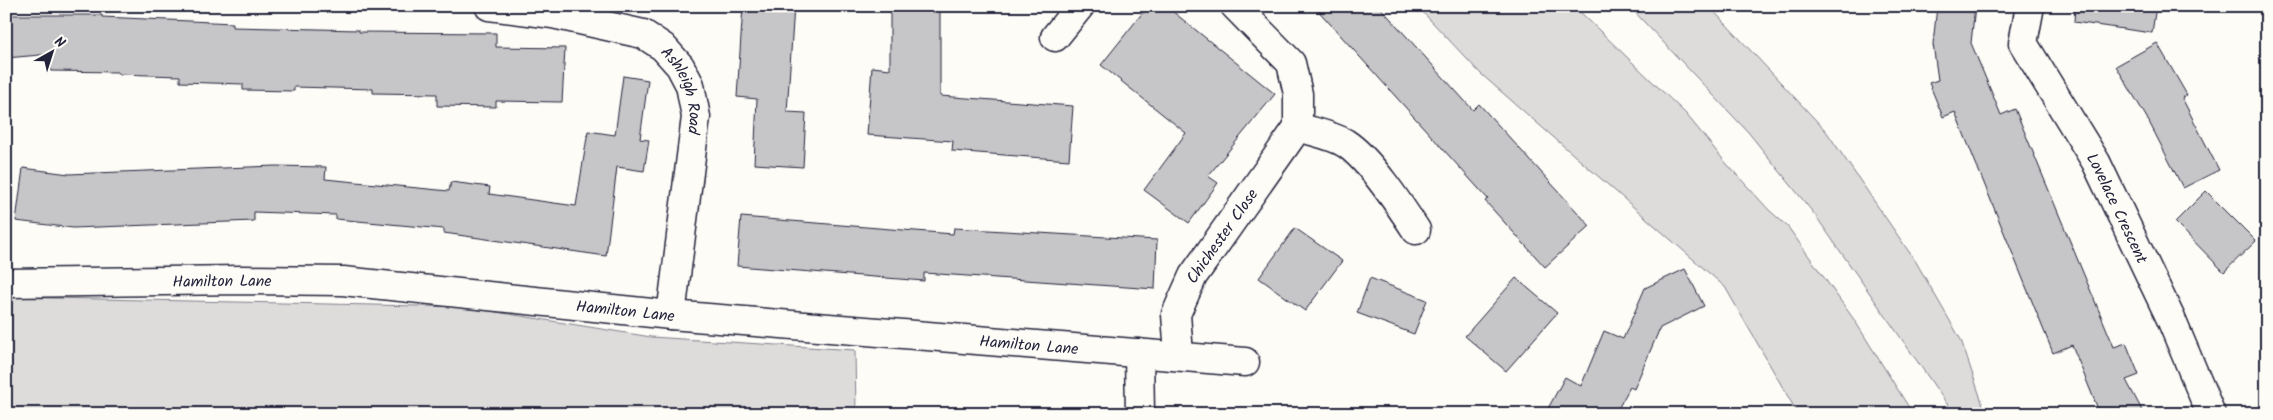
<svg xmlns="http://www.w3.org/2000/svg" width="2273" height="420" font-family="Kalam,sans-serif">
	<style>
		.green { fill: #dddcdb; stroke: #807f8b }
		.building { fill: #c6c6c8; stroke: #22223b }
		.lines { fill: none; stroke-linecap: round; stroke-linejoin: round }
		.minor-casing { stroke: #22223b; stroke-width: 31 }
		.minor { stroke: #fdfcf7; stroke-width: 28 }
		.labels { text-anchor: middle; stroke-width: 4; stroke-linejoin: round; paint-order: stroke }
		.street-label { font-size: 16px; fill: #22223b; stroke: #fdfcf7 }
	</style>
	<rect width="100%" height="100%" fill="#fdfcf7"/>
	<filter id="ink" filterUnits="userSpaceOnUse"><feTurbulence type="fractalNoise" baseFrequency=".02" numOctaves="2"/><feDisplacementMap in="SourceGraphic" scale="10" xChannelSelector="R" yChannelSelector="G"/><feConvolveMatrix kernelMatrix="1 2 1 2 8 2 1 2 1" color-interpolation-filters="sRGB"/></filter>
	<g filter="url(#ink)">
		<g class="green">
			<polygon points="1417,6 1574,6 1686,114 1726,163 1769,210 1788,227 1855,321 1913,414 1798,414 1725,287 1481,74"/>
			<polygon points="1629,6 1709,6 1826,131 1916,262 1961,340 1986,414 1954,414 1815,215 1748,132"/>
			<polygon points="6,297 465,307 651,337 855,350 856,414 6,414"/>
		</g>
		<g class="building">
			<polygon points="743,6 794,6 787,112 806,113 803,167 754,164 757,99 737,97"/>
			<polygon points="890,6 940,6 940,96 1073,106 1069,160 952,151 953,141 867,135 872,67 890,69"/>
			<polygon points="1148,6 1166,6 1275,94 1208,176 1218,183 1189,223 1144,190 1186,133 1101,65"/>
			<polygon points="1314,6 1379,6 1473,110 1479,104 1590,226 1545,267 1485,201 1488,199"/>
			<polygon points="1937,6 1975,6 1971,43 2001,115 2015,109 2114,347 2126,343 2139,375 2126,380 2144,414 2100,414 2072,345 2053,353 1955,112 1943,117 1929,83 1938,80 1933,44"/>
			<polygon points="2075,6 2156,6 2152,33 2074,22"/>
			<polygon points="6,15 102,15 102,17 233,23 233,27 359,30 359,32 496,33 496,47 565,48 562,102 496,101 496,107 437,106 437,94 373,93 373,89 294,87 294,91 243,90 243,84 180,82 180,76 118,74 118,72 51,71 51,54 6,58"/>
			<polygon points="2157,43 2187,95 2182,98 2219,170 2183,188 2147,118 2116,66"/>
			<polygon points="623,76 648,80 640,139 649,140 644,171 617,167 606,256 444,233 444,229 336,219 336,215 254,212 254,221 73,228 16,221 23,168 69,174 275,166 326,167 325,179 449,191 451,182 490,187 489,194 576,206 588,131 615,135"/>
			<polygon points="2206,191 2256,241 2224,272 2175,222"/>
			<polygon points="741,217 953,234 954,228 1157,240 1155,289 924,273 924,281 737,266"/>
			<polygon points="1295,228 1342,261 1305,311 1259,278"/>
			<polygon points="1685,269 1704,306 1660,328 1634,389 1630,387 1619,407 1631,414 1545,414 1565,377 1581,386 1604,331 1623,339 1645,288"/>
			<polygon points="1370,278 1427,300 1414,334 1357,313"/>
			<polygon points="1516,278 1557,313 1506,371 1465,336"/>
		</g>
		<g class="lines">
			<g class="minor-casing">
				<g id="minor">
					<path id="s1" d="M489,6L553,14L643,34L663,47L680,66L690,85L696,117L671,315"/>
					<path id="s2" d="M2030,6L2023,43L2096,162L2171,319L2211,414"/>
					<polyline points="1055,37 1080,6"/>
					<path d="M1298,127C1313,132 1331,135 1345,143C1369,158 1401,207 1416,230"/>
					<path id="s3" d="M6,283L242,280L343,281L671,315L1245,362"/>
					<polyline points="1139,353 1140,414"/>
					<path id="s4" d="M1179,355L1176,314L1193,276L1298,127V94L1291,63L1235,6"/>
				</g>
			</g>
			<use href="#minor" class="minor"/>
		</g>
	</g>
	<g class="labels">
		<g class="street-label">
			<text dy="6" stroke="none"><textPath href="#s1" startOffset="230">Ashleigh Road</textPath></text>
			<text dy="6" stroke="none"><textPath href="#s2" startOffset="228">Lovelace Crescent</textPath></text>
			<text dy="6" stroke="none"><textPath href="#s4" startOffset="132">Chichester Close</textPath></text>
			<text dy="6" stroke="none"><textPath href="#s3" startOffset="216">Hamilton Lane</textPath></text>
			<text dy="6" stroke="none"><textPath href="#s3" startOffset="621">Hamilton Lane</textPath></text>
			<text dy="6" stroke="none"><textPath href="#s3" startOffset="1026">Hamilton Lane</textPath></text>
		</g>
	</g>
	<rect width="2273" height="420" fill="none" stroke="#fdfcf7" stroke-width="25"/>
	<rect x="12" y="12" width="2248" height="395" fill="none" stroke="#22223b" stroke-width="2" filter="url(#ink)"/>
	<g transform="translate(52 52) rotate(39)" stroke="#fdfcf7" stroke-width="4" paint-order="stroke">
	<path d="M0-4L9 19L0 12L-9 19Z" fill="#22223b"/>
	<text y="-8" font-size="14" font-weight="bold" text-anchor="middle" fill="#22223b">N</text>
	</g>
</svg>
